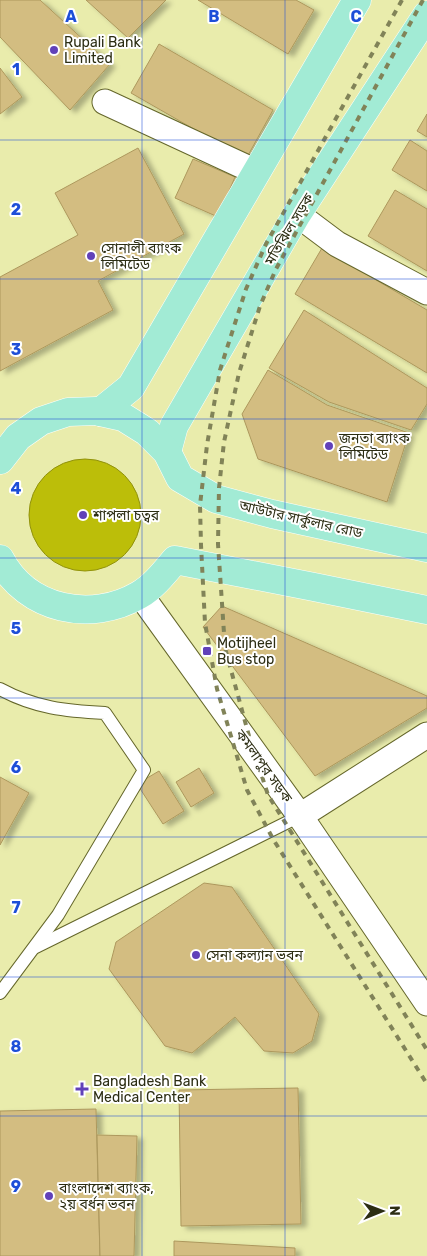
<svg xmlns="http://www.w3.org/2000/svg" width="427" height="1256" font-family="Rubik,'Noto Sans Bengali',sans-serif">
	<style>
		.water { fill: #bcbe09; stroke: #91920c }
		.building { fill: #d3bd81; stroke: #ad985d; filter: url(#shadow) }
		.lines { fill: none; stroke-linecap: round; stroke-linejoin: round }
		.service-casing { stroke: #65672b; stroke-width: 14 }
		.minor-casing { stroke: #65672b; stroke-width: 27 }
		.primary-casing { stroke: #fff; stroke-width: 29 }
		.service { stroke: #fff; stroke-width: 12 }
		.minor { stroke: #fff; stroke-width: 25 }
		.primary { stroke: #a2ebd5; stroke-width: 28 }
		.rail { stroke: #818358; stroke-width: 4; stroke-dasharray: 6 6; stroke-linecap: butt }
		.grid { fill: none; stroke: #1d4ed8; stroke-width: 1; stroke-opacity: 0.55 }
		.poi-dot { fill: #6141b9; stroke: #fff; stroke-width: 2 }
		.labels { text-anchor: middle; stroke-width: 4; stroke-linejoin: round; paint-order: stroke }
		.poi-label { font-size: 14px; fill: #2c2d13; stroke: #fff; text-anchor: start }
		.street-label { font-size: 14px; fill: #2c2d13; stroke: #fff }
		.grid-label { font-size: 16px; text-anchor: middle; font-weight: bold; fill: #1d4ed8; stroke: #fff; stroke-width: 4; stroke-linejoin: round; paint-order: stroke }
	</style>
	<defs>
		<filter id="shadow"><feDropShadow dx="5.5" dy="3" stdDeviation="2.5" flood-color="#0004"/></filter>
	</defs>
	<rect width="100%" height="100%" fill="#e9ecac"/>
	<circle class="water" cx="85" cy="515" r="56"/>
	<g class="building">
		<polygon points="0,0 40,0 110,64 70,110 0,37"/>
		<polygon points="86,0 166,0 128,38"/>
		<polygon points="198,0 296,0 314,10 288,54"/>
		<polygon points="159,44 273,110 246,159 131,93"/>
		<polygon points="0,68 22,97 0,114"/>
		<polygon points="427,114 427,137 417,131"/>
		<polygon points="410,140 427,151 427,191 392,170"/>
		<polygon points="138,148 184,234 98,281 113,310 0,371 0,277 78,235 55,193"/>
		<polygon points="193,159 235,177 218,217 175,198"/>
		<polygon points="395,190 427,209 427,271 368,236"/>
		<polygon points="322,248 427,310 427,373 295,294"/>
		<polygon points="304,310 427,388 427,404 411,430 329,402 269,368"/>
		<polygon points="268,370 327,405 409,433 387,502 258,459 242,414"/>
		<polygon points="222,606 427,696 427,708 315,776 203,627"/>
		<polygon points="199,768 214,793 191,807 176,782"/>
		<polygon points="159,771 184,811 163,824 137,784"/>
		<polygon points="0,777 29,793 0,845"/>
		<polygon points="204,883 232,887 319,1014 312,1041 293,1053 264,1051 235,1017 192,1053 165,1046 109,969 116,942"/>
		<polygon points="298,1088 301,1224 181,1226 179,1090"/>
		<polygon points="96,1109 100,1256 0,1256 0,1111"/>
		<polygon points="97,1135 137,1136 134,1256 100,1256"/>
		<polygon points="174,1241 295,1248 295,1256 174,1256"/>
	</g>
	<g class="lines">
		<g class="service-casing">
			<g id="service">
				<path d="M0,689C35,708 66,711 105,713L144,770L58,915L0,993"/>
				<polyline points="36,947 300,816"/>
			</g>
		</g>
		<g class="minor-casing">
			<g id="minor">
				<polyline points="105,102 256,172"/>
				<polyline points="297,214 337,244 427,292"/>
				<polyline points="140,594 300,816 427,1003"/>
				<polyline points="300,816 427,735"/>
			</g>
		</g>
		<g class="primary-casing">
			<g id="primary">
				<polyline points="100,412 131,387 357,0"/>
				<polyline points="167,452 174,426 297,214 427,15"/>
				<polyline points="0,460 18,437 41,421 68,412 96,411 123,417 147,432 167,452 180,478 216,499 272,514 427,548"/>
				<path d="M0,559C27,610 91,623 139,595C153,587 164,573 175,560L314,587L427,610"/>
			</g>
		</g>
		<use href="#service" class="service"/>
		<use href="#minor" class="minor"/>
		<use href="#primary" class="primary"/>
		<g class="rail">
			<polyline points="402,0 266,244 246,289 220,370 207,445 200,505 201,545 205,623 217,689 247,790 273,839 300,882 427,1084"/>
			<polyline points="423,0 276,269 260,306 239,373 224,442 219,488 218,544 225,648 249,736 268,795 427,1050"/>
		</g>
	</g>
	<path class="grid" d="M142,0V1256M285,0V1256M0,140H427M0,279H427M0,419H427M0,558H427M0,698H427M0,837H427M0,977H427M0,1116H427"/>
	<g class="poi-dot">
		<circle cx="54" cy="50" r="5"/>
		<circle cx="91" cy="256" r="5"/>
		<circle cx="329" cy="446" r="5"/>
		<circle cx="83" cy="515" r="5"/>
		<rect x="202" y="646" width="10" height="10" rx="2.5"/>
		<circle cx="196" cy="955" r="5"/>
		<path d="M79.5 1081.5h5v5h5v5h-5v5h-5v-5h-5v-5h5z"/>
		<circle cx="49" cy="1196" r="5"/>
	</g>
	<g class="labels">
		<g class="poi-label">
			<text x="64" y="47">Rupali Bank<tspan x="64" dy="16">Limited</tspan></text>
			<text x="101" y="253">সোনালী ব্যাংক<tspan x="101" dy="16">লিমিটেড</tspan></text>
			<text x="339" y="443">জনতা ব্যাংক<tspan x="339" dy="16">লিমিটেড</tspan></text>
			<text x="93" y="520">শাপলা চত্বর</text>
			<text x="217" y="648">Motijheel<tspan x="217" dy="16">Bus stop</tspan></text>
			<text x="206" y="960">সেনা কল্যান ভবন</text>
			<text x="93" y="1086">Bangladesh Bank<tspan x="93" dy="16">Medical Center</tspan></text>
			<text x="59" y="1193">বাংলাদেশ ব্যাংক,<tspan x="59" dy="16">২য় বর্ধন ভবন</tspan></text>
		</g>
		<g class="street-label">
			<text transform="translate(289 229) rotate(-59)" y="5">মতিঝিল সড়ক</text>
			<text transform="translate(301 519) rotate(13)" y="5">আউটার সার্কুলার রোড</text>
			<text transform="translate(264 766) rotate(54)" y="5">কমলাপুর সড়ক</text>
		</g>
	</g>
	<g class="grid-label">
		<text x="71" y="22">A</text>
		<text x="214" y="22">B</text>
		<text x="356" y="22">C</text>
		<text x="16" y="75">1</text>
		<text x="16" y="215">2</text>
		<text x="16" y="355">3</text>
		<text x="16" y="494">4</text>
		<text x="16" y="634">5</text>
		<text x="16" y="773">6</text>
		<text x="16" y="913">7</text>
		<text x="16" y="1052">8</text>
		<text x="16" y="1192">9</text>
	</g>
	<g transform="translate(382 1211) rotate(89)" stroke="#ffffff" stroke-width="4" paint-order="stroke">
	<path d="M0-4L9 19L0 12L-9 19Z" fill="#2c2d13"/>
	<text y="-8" font-size="14" font-weight="bold" text-anchor="middle" fill="#2c2d13">N</text>
	</g>
</svg>
